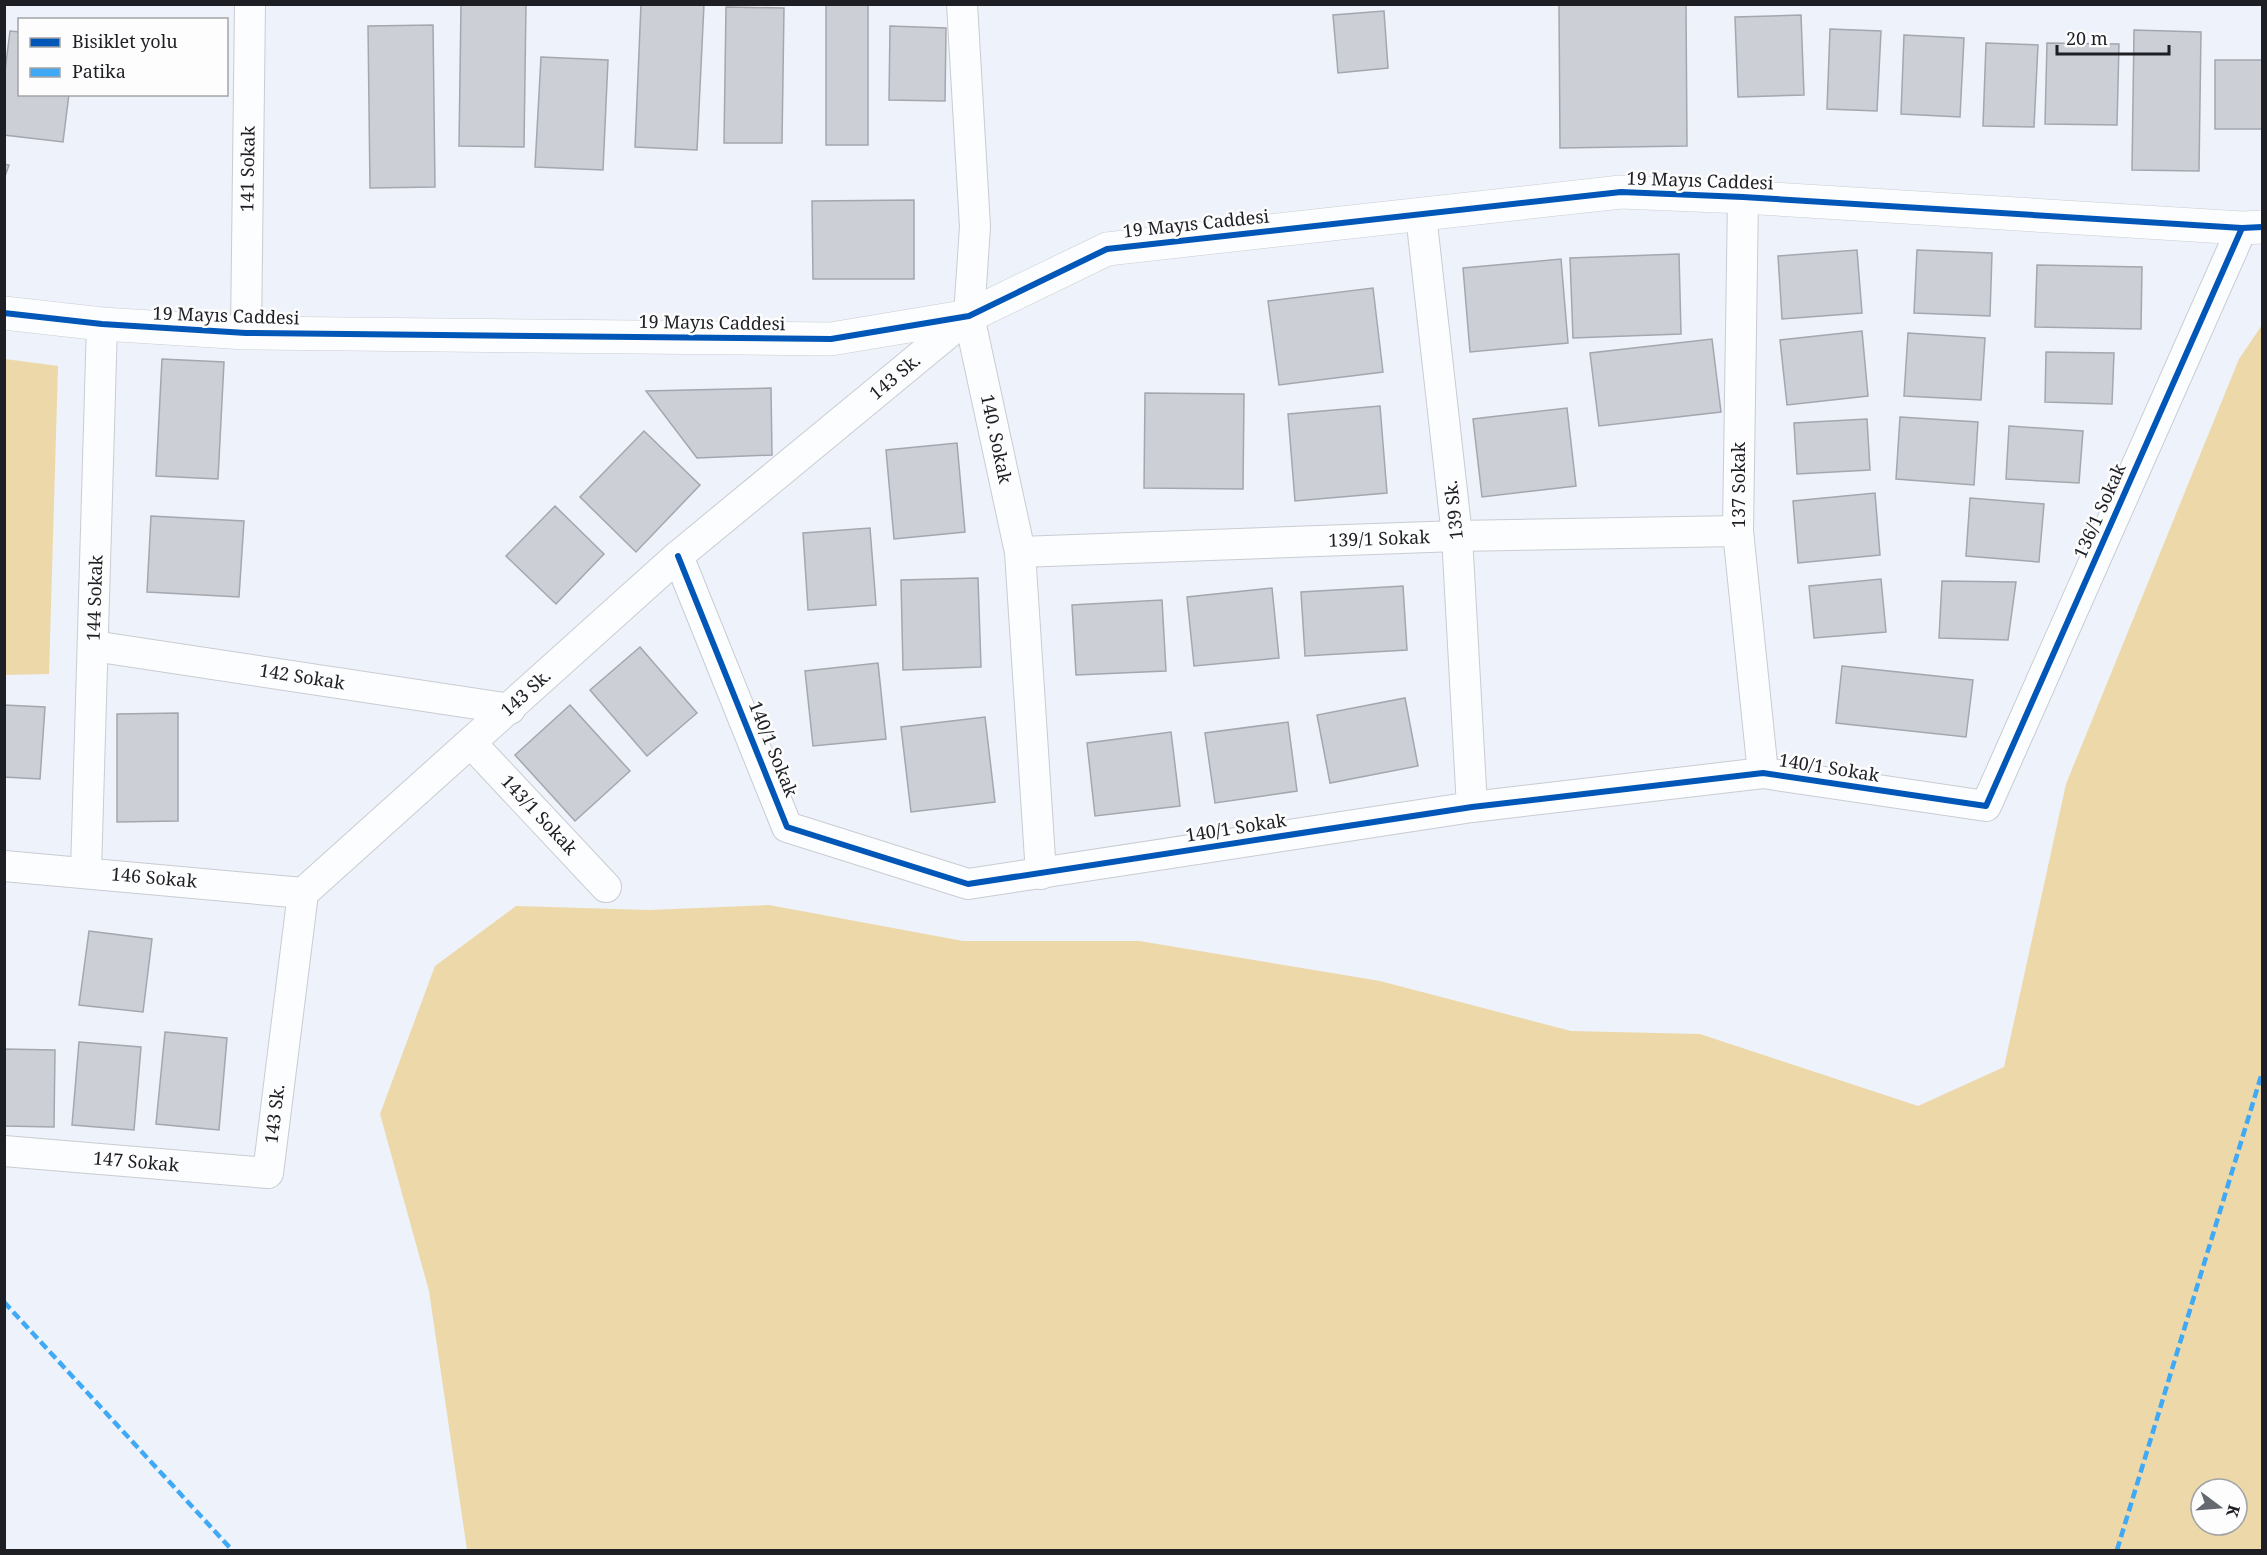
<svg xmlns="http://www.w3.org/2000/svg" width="2267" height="1555" font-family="'Noto Serif',serif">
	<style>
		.green { fill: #edd8a9; fill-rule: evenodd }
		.building { fill: #cccfd5; stroke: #a4a7ad; stroke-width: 1.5 }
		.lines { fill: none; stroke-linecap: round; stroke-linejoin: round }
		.minor-casing { stroke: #c9ccd2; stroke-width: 32 }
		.tertiary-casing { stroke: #c9ccd2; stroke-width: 34 }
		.minor { stroke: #fcfdfe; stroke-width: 30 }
		.tertiary { stroke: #fcfdfe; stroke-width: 33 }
		.quiet { stroke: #3fa9f5; stroke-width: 4.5; stroke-dasharray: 9 4.5; stroke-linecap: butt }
		.cycleway-casing { stroke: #fdfdfd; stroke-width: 10 }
		.cycleway { stroke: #0057b8; stroke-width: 6 }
		.labels { text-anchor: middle; stroke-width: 5; stroke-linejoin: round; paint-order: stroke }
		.street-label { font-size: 18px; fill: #1d1f25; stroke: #fdfdfd }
	</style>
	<rect width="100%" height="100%" fill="#eef2fa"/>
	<g class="green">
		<path d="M2262,325V1550H467L429,1291L380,1114L435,966L516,906L649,910L769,905L963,941H1139L1380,981L1571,1031L1700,1034L1918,1106L2004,1067L2066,784L2239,359ZM2201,1489H2237V1525H2201Z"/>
		<polygon points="5,359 58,366 49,674 5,675"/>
	</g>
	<g class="building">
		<polygon points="461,4 526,4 524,147 459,146"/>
		<polygon points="641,4 704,4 697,150 635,147"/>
		<rect x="826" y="4" width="42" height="141"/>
		<polygon points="1559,4 1686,4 1687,146 1560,148"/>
		<polygon points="726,7 784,8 782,143 724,143"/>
		<polygon points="1384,11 1388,68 1338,73 1333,15"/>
		<polygon points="1801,15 1804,95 1738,97 1735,17"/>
		<polygon points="433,25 435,187 370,188 368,26"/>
		<polygon points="890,26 946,28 945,101 889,100"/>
		<polygon points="1830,29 1881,31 1877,111 1827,109"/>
		<polygon points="2134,30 2201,32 2199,171 2132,170"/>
		<polygon points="10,31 20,32 20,94 69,94 63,142 4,135 4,79"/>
		<polygon points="1904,35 1964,38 1960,117 1901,114"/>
		<polygon points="1986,43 2038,45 2034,127 1983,126"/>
		<polygon points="2047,43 2119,44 2117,125 2045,124"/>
		<polygon points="541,57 608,60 603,170 535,167"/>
		<rect x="2215" y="60" width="47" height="69"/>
		<polygon points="4,164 9,165 4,179"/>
		<polygon points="914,200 914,279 813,279 812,201"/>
		<polygon points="1857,250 1862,313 1782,319 1778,256"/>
		<polygon points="1917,250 1992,253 1990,316 1914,313"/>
		<polygon points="1679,254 1681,334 1573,338 1570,258"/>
		<polygon points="1561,259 1568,343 1470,352 1463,268"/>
		<polygon points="2037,265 2142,267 2141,329 2035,327"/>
		<polygon points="1373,288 1383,372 1279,385 1268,301"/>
		<polygon points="1862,331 1868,396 1787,405 1780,340"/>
		<polygon points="1908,333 1985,338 1981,400 1904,396"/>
		<polygon points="1712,339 1721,412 1599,426 1590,353"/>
		<polygon points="2046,352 2114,353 2112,404 2045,402"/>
		<polygon points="162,359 224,362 218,479 156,476"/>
		<polygon points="771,388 772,455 697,458 646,391"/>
		<polygon points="1145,393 1244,394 1243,489 1144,488"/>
		<polygon points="1380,406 1387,493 1295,501 1288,414"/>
		<polygon points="1567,408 1576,486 1482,497 1473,419"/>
		<polygon points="1900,417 1978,422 1974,485 1896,479"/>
		<polygon points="1867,419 1870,470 1797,474 1794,423"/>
		<polygon points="2009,426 2083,431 2079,483 2006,479"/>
		<polygon points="644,431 700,485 636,552 580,497"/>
		<polygon points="957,443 965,532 894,539 886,450"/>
		<polygon points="1875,493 1880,555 1798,563 1793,501"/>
		<polygon points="1970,498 2044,504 2039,562 1966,556"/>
		<polygon points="555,506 604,554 556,604 506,556"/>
		<polygon points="151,516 244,521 239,597 147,592"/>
		<polygon points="870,528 876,605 808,610 803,533"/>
		<polygon points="978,578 981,667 903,670 901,580"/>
		<polygon points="1881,579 1886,632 1814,638 1809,586"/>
		<polygon points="1942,581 2016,582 2008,640 1939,638"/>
		<polygon points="1403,586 1407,650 1305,656 1301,592"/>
		<polygon points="1272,588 1279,658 1194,666 1187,597"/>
		<polygon points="1162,600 1166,671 1076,675 1072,605"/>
		<polygon points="640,647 697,713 647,756 590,690"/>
		<polygon points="878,663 886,739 813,746 805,671"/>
		<polygon points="1842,666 1973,680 1966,737 1836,723"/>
		<polygon points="1405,698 1418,766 1330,783 1317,715"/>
		<polygon points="4,705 45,707 40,779 4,777"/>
		<polygon points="570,705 630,771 575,821 515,755"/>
		<polygon points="178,713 178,821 117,822 117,714"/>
		<polygon points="985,717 995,802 911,812 901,727"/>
		<polygon points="1288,722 1297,791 1215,803 1205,733"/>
		<polygon points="1171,732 1180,806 1095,816 1087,743"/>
		<polygon points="89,931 152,939 143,1012 79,1005"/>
		<polygon points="165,1032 227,1038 219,1130 156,1124"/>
		<polygon points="79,1042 141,1047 134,1130 72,1125"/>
		<polygon points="4,1049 55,1050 54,1127 4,1126"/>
	</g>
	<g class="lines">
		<g class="minor-casing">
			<g id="minor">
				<polyline points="962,4 975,227 969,316 1020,552 1041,874"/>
				<polyline points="1743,197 1738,531 1763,773"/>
				<polyline points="1421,215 1457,536 1472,807"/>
				<polyline points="246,333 250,4"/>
				<polyline points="1020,552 1457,536 1738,531"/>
				<polyline points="678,556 787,827 968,884 1472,807 1763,773 1986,806 2242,228"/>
				<polyline points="93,646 510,709"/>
				<polyline points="471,743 606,887"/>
				<polyline points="4,866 303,893"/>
				<polyline points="86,872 102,324"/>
				<polyline points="4,1151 268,1173 303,893 678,556 969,316"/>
			</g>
		</g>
		<g class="tertiary-casing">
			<polyline id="tertiary" points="4,313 102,324 246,333 831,339 969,316 1107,249 1621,192 1743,197 2242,228 2262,227"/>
		</g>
		<use href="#minor" class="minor"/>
		<use href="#tertiary" class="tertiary"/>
		<g class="quiet">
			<polyline points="4,1302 232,1550"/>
			<polyline points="2117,1550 2262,1073"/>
		</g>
		<g class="cycleway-casing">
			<g id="cycleway">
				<polyline points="4,313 102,324 246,333 831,339 969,316 1107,249 1621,192 1743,197 2242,228 2262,227"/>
				<polyline points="678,556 787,827 968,884 1472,807 1763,773 1986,806 2242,228"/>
			</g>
		</g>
		<use href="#cycleway" class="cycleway"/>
	</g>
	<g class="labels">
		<g class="street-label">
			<text transform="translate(248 169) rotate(-89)" y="6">141 Sokak</text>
			<text transform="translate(1700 181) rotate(2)" y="6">19 Mayıs Caddesi</text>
			<text transform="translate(1196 224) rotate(-6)" y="6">19 Mayıs Caddesi</text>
			<text transform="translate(226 316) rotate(2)" y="6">19 Mayıs Caddesi</text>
			<text transform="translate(712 323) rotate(1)" y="6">19 Mayıs Caddesi</text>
			<text transform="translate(895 377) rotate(-40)" y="6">143 Sk.</text>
			<text transform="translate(996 439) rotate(78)" y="6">140. Sokak</text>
			<text transform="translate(1739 485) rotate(-90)" y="6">137 Sokak</text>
			<text transform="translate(1454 510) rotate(-96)" y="6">139 Sk.</text>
			<text transform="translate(2100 511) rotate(-66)" y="6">136/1 Sokak</text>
			<text transform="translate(1379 539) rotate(-2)" y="6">139/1 Sokak</text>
			<text transform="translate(95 598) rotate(-88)" y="6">144 Sokak</text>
			<text transform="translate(302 677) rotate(9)" y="6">142 Sokak</text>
			<text transform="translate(526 693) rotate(-42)" y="6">143 Sk.</text>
			<text transform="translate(773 749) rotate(68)" y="6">140/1 Sokak</text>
			<text transform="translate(1829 768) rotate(9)" y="6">140/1 Sokak</text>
			<text transform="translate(539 815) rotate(47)" y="6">143/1 Sokak</text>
			<text transform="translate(1236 828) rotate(-9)" y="6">140/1 Sokak</text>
			<text transform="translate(154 878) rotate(5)" y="6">146 Sokak</text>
			<text transform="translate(275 1114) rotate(-83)" y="6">143 Sk.</text>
			<text transform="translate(136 1162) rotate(5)" y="6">147 Sokak</text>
		</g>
	</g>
	<rect width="2267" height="1555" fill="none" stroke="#1d1f25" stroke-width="12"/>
	<rect x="18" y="18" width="210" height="78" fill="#fdfdfd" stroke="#a3a4a7" stroke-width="1.5"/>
	<rect x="30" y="38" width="30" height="9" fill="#0057b8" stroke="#a3a4a7" stroke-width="1.5"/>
	<text x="72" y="48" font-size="18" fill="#1d1f25">Bisiklet yolu</text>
	<rect x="30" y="68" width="30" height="9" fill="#3fa9f5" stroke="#a3a4a7" stroke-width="1.5"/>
	<text x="72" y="78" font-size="18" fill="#1d1f25">Patika</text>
	<g transform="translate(2219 1507) rotate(106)"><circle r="28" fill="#fdfdfd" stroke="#a3a4a7" stroke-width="1.5"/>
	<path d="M0-4.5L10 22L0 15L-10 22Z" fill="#666970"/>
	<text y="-9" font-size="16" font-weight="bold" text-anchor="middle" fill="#1d1f25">K</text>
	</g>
	<path d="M2057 45v9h112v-9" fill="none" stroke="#1d1f25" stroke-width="3"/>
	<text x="2066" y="45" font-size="18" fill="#1d1f25" stroke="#fdfdfd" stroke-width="4.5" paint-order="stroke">20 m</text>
</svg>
